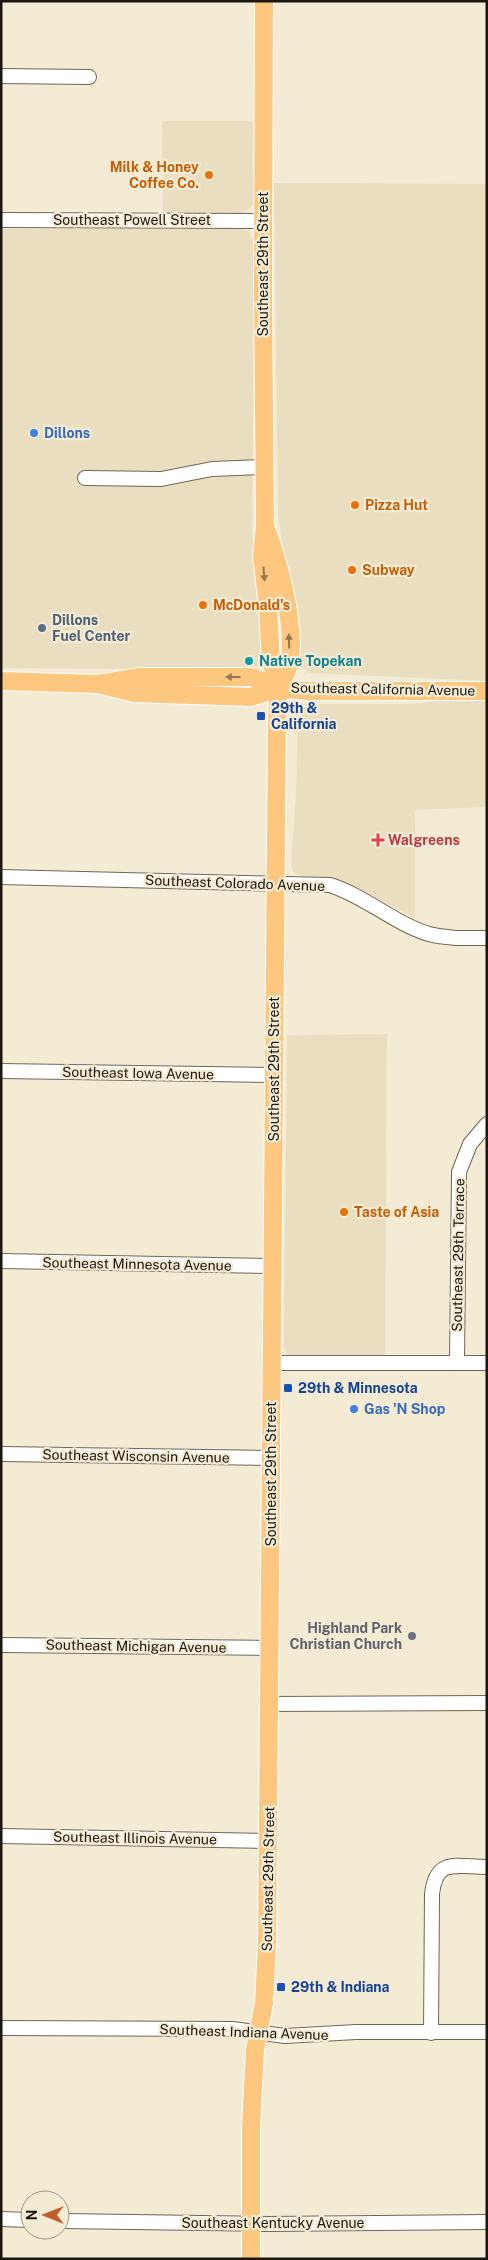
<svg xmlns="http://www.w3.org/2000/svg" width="488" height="2260" font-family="'Public Sans',sans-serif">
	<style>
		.built { fill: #eadec1 }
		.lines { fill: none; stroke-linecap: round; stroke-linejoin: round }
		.minor-casing { stroke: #6f6754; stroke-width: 16 }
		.major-casing { stroke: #fff; stroke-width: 20 }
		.minor { stroke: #fff; stroke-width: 14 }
		.major { stroke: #fdc780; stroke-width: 18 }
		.oneway { fill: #97784e }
		.food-dot { fill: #e8710a; stroke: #f4ebd4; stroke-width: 2 }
		.shop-dot { fill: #3f7fe0; stroke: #f4ebd4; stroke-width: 2 }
		.service-dot { fill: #5c6f8a; stroke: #f4ebd4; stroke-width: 2 }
		.culture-dot { fill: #0f9aa8; stroke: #f4ebd4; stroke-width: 2 }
		.transit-dot { fill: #1a4fb4; stroke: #f4ebd4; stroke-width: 2 }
		.health-dot { fill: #e0444e; stroke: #f4ebd4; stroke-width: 2 }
		.worship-dot { fill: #6b7280; stroke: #f4ebd4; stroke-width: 2 }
		.labels { text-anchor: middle; stroke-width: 4.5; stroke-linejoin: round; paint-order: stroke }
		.food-label { font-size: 14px; font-weight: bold; fill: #c56008; stroke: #f4ebd4; text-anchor: start }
		.street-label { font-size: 14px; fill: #1b1710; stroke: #f4ebd4 }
		.shop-label { font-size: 14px; font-weight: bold; fill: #366cbe; stroke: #f4ebd4; text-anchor: start }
		.service-label { font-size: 14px; font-weight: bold; fill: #4e5e75; stroke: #f4ebd4; text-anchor: start }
		.culture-label { font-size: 14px; font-weight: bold; fill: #0d838f; stroke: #f4ebd4; text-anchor: start }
		.transit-label { font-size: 14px; font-weight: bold; fill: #164399; stroke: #f4ebd4; text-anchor: start }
		.health-label { font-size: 14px; font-weight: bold; fill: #be3a42; stroke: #f4ebd4; text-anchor: start }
		.worship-label { font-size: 14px; font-weight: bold; fill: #5b616d; stroke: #f4ebd4; text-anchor: end }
	</style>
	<rect width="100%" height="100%" fill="#f4ebd4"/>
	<g class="built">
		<polygon points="162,121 254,121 255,201 249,209 241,213 163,213"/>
		<polygon points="274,183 487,184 487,681 310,673 303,667 298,659 278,512"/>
		<polygon points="1,229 240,229 249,231 255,247 252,533 265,619 262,659 259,666 242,670 1,668"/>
		<polygon points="448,699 487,699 487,807 415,810 415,918 344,882 321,877 300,876 293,872 291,864 296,794 298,717 303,710 311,705 322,704 414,704"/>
		<polygon points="387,1034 385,1358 292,1357 286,1353 284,1346 287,1035"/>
	</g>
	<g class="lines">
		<g class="minor-casing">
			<g id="minor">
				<polyline points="1,76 89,77"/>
				<polyline points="1,220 263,221"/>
				<polyline points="85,478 161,479 212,469 265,467"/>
				<path d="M1,877L330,885C365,896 395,924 429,934C448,939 467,938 487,938"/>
				<polyline points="1,1071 274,1075"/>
				<polyline points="1,1261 273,1266"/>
				<polyline points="272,1363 487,1363"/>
				<polyline points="457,1363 459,1172 470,1144 487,1124"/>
				<polyline points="1,1454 271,1458"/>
				<polyline points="1,1645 270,1648"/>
				<polyline points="270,1704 487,1703"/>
				<polyline points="1,1836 268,1841"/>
				<polyline points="1,2028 232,2029 285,2036 356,2032 487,2032"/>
				<path d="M431,2033L432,1894C436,1857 457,1867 487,1867"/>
				<polyline points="1,2219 30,2220"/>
				<polyline points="60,2221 268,2224 487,2222"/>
			</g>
		</g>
		<g class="major-casing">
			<g id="major">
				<polyline points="264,1 263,287 265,526 262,556 268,606 271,662 280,688"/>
				<polyline points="1,681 98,684 134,693 251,697 280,688"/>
				<polyline points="98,684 140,677 251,677 280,688 306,691 487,691"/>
				<path d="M251,2259V2128L255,2050L264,2003L267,1945L277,720C278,710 277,696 280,686C283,678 289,669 290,661C295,622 279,562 265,526"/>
			</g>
		</g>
		<use href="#minor" class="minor"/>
		<use href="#major" class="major"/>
	</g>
	<defs><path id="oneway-solid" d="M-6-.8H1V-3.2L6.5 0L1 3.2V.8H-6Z" transform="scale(1.25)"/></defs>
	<g class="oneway">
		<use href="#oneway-solid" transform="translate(264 574) rotate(85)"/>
		<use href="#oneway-solid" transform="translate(289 641) rotate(-92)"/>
		<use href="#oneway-solid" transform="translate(233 677) rotate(180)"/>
	</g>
	<g class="food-dot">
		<circle cx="209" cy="175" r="5"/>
		<circle cx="355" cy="505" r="5"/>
		<circle cx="352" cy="570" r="5"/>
		<circle cx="203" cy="605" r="5"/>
		<circle cx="344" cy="1212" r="5"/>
	</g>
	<g class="shop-dot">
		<circle cx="34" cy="433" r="5"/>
		<circle cx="354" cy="1409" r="5"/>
	</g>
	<circle class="service-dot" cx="42" cy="628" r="5"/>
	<circle class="culture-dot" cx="249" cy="661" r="5"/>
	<g class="transit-dot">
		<rect x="256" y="711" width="10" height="10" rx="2.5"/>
		<rect x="283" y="1383" width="10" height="10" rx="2.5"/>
		<rect x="276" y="1982" width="10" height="10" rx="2.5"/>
	</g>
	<path class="health-dot" d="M375.5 832.5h5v5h5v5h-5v5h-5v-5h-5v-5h5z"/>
	<circle class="worship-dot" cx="412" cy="1636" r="5"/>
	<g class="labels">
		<g class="food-label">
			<text x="199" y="172" text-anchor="end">Milk &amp; Honey<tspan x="199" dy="16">Coffee Co.</tspan></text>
			<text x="365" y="510">Pizza Hut</text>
			<text x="362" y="575">Subway</text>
			<text x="213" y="610">McDonald's</text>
			<text x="354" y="1217">Taste of Asia</text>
		</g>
		<g class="street-label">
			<text x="132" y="225">Southeast Powell Street</text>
			<text transform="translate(263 264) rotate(-90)" y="5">Southeast 29th Street</text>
			<text transform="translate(383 689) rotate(1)" y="5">Southeast California Avenue</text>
			<text transform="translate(235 883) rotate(2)" y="5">Southeast Colorado Avenue</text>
			<text transform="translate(274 1069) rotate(-90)" y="5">Southeast 29th Street</text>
			<text transform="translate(138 1073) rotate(1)" y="5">Southeast Iowa Avenue</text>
			<text transform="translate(458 1255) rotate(-89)" y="5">Southeast 29th Terrace</text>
			<text transform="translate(137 1264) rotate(1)" y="5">Southeast Minnesota Avenue</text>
			<text transform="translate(136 1456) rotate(1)" y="5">Southeast Wisconsin Avenue</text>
			<text transform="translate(271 1474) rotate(-90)" y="5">Southeast 29th Street</text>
			<text transform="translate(136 1646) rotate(1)" y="5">Southeast Michigan Avenue</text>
			<text transform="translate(135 1838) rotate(1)" y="5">Southeast Illinois Avenue</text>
			<text transform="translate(268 1879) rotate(-89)" y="5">Southeast 29th Street</text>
			<text transform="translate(244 2032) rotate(2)" y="5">Southeast Indiana Avenue</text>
			<text x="273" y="2228">Southeast Kentucky Avenue</text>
		</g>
		<g class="shop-label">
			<text x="44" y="438">Dillons</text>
			<text x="364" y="1414">Gas 'N Shop</text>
		</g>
		<g class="service-label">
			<text x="52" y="625">Dillons<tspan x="52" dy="16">Fuel Center</tspan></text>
		</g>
		<g class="culture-label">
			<text x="259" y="666">Native Topekan</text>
		</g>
		<g class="transit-label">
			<text x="271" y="713">29th &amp;<tspan x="271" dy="16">California</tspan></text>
			<text x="298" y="1393">29th &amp; Minnesota</text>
			<text x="291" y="1992">29th &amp; Indiana</text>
		</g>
		<g class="health-label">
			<text x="388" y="845">Walgreens</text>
		</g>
		<g class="worship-label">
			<text x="402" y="1633">Highland Park<tspan x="402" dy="16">Christian Church</tspan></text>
		</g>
	</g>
	<rect width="488" height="2260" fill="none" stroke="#1b1710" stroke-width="5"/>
	<g transform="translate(45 2215) rotate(270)"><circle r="24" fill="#f4ebd4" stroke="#9d9686"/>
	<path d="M0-4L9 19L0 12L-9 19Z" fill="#c25e29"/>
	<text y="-8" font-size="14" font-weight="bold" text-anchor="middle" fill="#1b1710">N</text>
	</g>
</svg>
